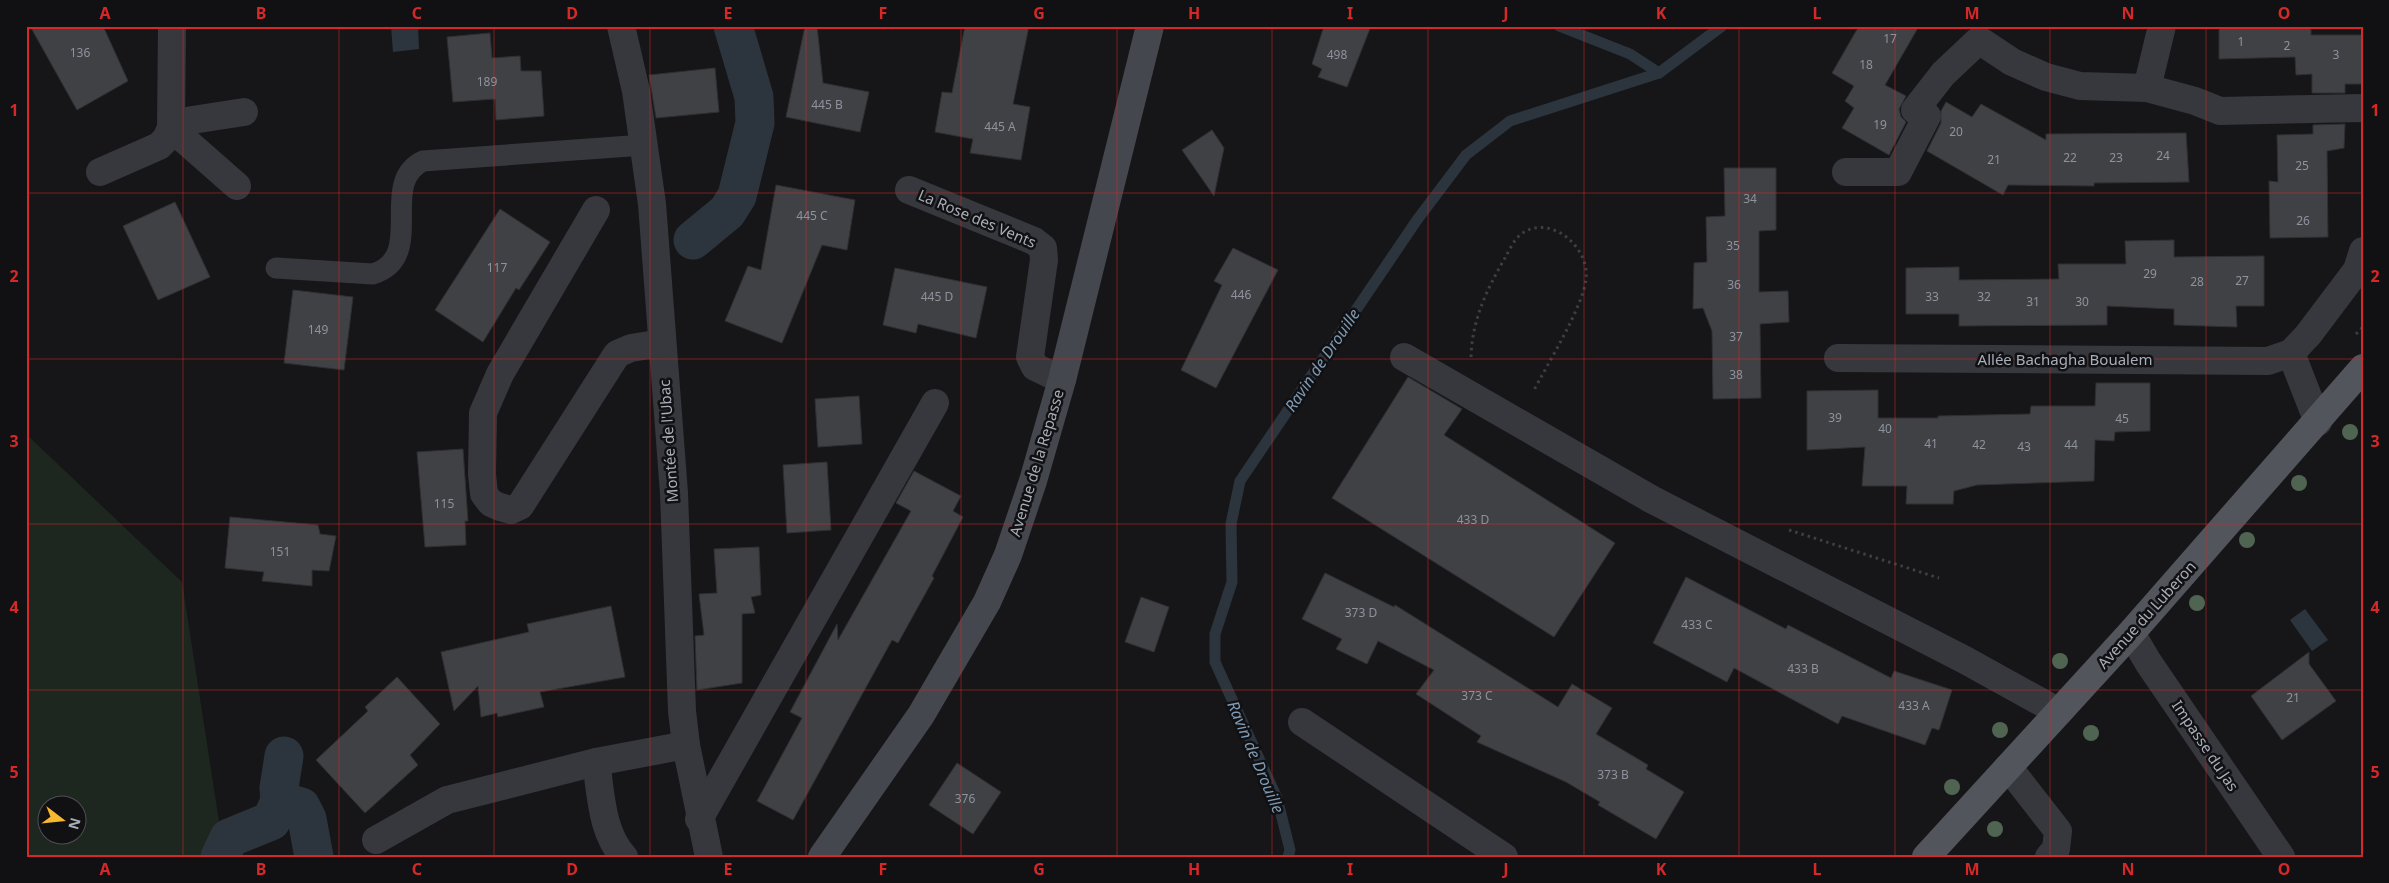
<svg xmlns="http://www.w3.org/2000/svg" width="2389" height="883" font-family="'Noto Sans',sans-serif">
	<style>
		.green { fill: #1e271f; fill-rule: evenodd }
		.water { fill: #2c353d }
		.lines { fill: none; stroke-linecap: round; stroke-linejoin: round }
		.stream { stroke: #2c353d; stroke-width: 11 }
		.canal { stroke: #2c353d; stroke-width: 39 }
		.building { fill: #404145; stroke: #303034 }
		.path { stroke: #3d3f44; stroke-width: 3; stroke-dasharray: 2.5 4; stroke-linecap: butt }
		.lane { stroke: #37383d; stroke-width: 21 }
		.street { stroke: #37383d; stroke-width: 28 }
		.secondary { stroke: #45474e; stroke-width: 28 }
		.primary { stroke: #53555d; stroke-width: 28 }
		.tree { fill: #506452 }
		.grid { fill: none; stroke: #d62828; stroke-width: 1; stroke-opacity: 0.55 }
		.labels { text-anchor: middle; stroke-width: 5; stroke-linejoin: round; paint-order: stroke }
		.number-label { font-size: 12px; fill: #8e929c }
		.street-label { font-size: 15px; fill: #a8adb9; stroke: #111113 }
		.water-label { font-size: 16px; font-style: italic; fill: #7e9ab4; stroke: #111113 }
		.neatline { fill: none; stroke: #d62828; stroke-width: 2 }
		.grid-label { font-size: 16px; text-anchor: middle; font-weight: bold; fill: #d62828 }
	</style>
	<rect width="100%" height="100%" fill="#161618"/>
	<path class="green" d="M26,434L182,582L222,841V857H26ZM48,806H78V836H48Z"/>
	<g class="water">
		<polygon points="391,26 418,26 419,49 393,52"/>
		<polygon points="2305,609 2328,640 2312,651 2290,620"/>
	</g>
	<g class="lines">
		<g class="stream">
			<polyline points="1559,26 1630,54 1659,73"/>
			<polyline points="1288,857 1290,850 1277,798 1215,662 1215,634 1232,582 1231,524 1240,481 1417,220 1466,155 1510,121 1659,73 1722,26"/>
		</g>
		<g class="canal">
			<polyline points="693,240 727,212 737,196 755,123 754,97 733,26"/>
			<polyline points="280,801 279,788 284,756"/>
			<polyline points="220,857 229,838 271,821 280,801 301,807 307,819 314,857"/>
		</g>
	</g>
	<g class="building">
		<polygon points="30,26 103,26 128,81 77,110"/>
		<polygon points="805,26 817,26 823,83 869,92 860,132 786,117"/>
		<polygon points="965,26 1029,26 1013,104 1030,107 1021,160 970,153 973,139 935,132 942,92 952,93"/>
		<polygon points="1324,26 1371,26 1347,87 1318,77 1322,69 1312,64"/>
		<polygon points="1859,26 1919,26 1885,85 1906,96 1899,109 1901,117 1906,122 1889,155 1842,128 1854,108 1845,101 1854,86 1832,73"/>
		<polygon points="2219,26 2311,26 2311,35 2363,35 2363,84 2345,84 2345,93 2312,93 2312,74 2296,75 2295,57 2219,59"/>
		<polygon points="490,33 492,58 520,56 521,71 541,71 544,116 496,120 495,99 453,102 447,37"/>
		<polygon points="715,68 719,112 656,118 649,75"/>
		<polygon points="1946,102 1972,117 1981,104 2046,140 2046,134 2186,133 2189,182 2094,183 2094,186 2008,185 2003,195 1927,151 1941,123 1941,111"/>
		<polygon points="2345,124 2344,148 2327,151 2328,237 2270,238 2269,181 2278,182 2277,135 2313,134 2313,125"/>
		<polygon points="1212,130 1224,148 1214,196 1182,150"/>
		<polygon points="1724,168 1776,168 1776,230 1759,231 1759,292 1788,291 1789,322 1760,324 1761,398 1713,399 1712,331 1703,308 1693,309 1694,263 1707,262 1706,217 1725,216"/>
		<polygon points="776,185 855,200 847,250 822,245 782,343 725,321 748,266 761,270"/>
		<polygon points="175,202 210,277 158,300 123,226"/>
		<polygon points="500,209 550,242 519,290 516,288 483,342 435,310"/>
		<polygon points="2174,240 2174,257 2264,256 2264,306 2236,306 2237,327 2174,325 2174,309 2107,306 2107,325 1959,326 1959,314 1906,314 1906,268 1959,267 1959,280 2059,279 2058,264 2126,264 2125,241"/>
		<polygon points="1233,248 1278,270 1216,388 1181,370 1222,285 1214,281"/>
		<polygon points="895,268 987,287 976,338 918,324 916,333 883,325"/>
		<polygon points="293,290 353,297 344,370 284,363"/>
		<polygon points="1408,377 1462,409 1444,435 1615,543 1554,637 1332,498"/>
		<polygon points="2096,383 2150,383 2150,431 2115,432 2114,441 2095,440 2094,481 1977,485 1954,491 1953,504 1906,504 1907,486 1862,486 1865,447 1807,450 1807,391 1878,390 1878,418 1938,418 1938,416 2030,414 2031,406 2095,406"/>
		<polygon points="859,396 862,444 818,447 815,399"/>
		<polygon points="463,449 468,521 465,521 466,545 425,547 417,452"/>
		<polygon points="827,462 831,530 787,533 783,465"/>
		<polygon points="914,471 961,496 953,511 963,517 932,576 934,578 898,643 892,640 793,820 757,801 802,718 790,712 837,624 838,640 911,511 896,503"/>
		<polygon points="230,517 318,525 320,534 336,536 329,571 312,570 312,586 262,581 264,572 225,568"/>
		<polygon points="759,547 761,595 751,597 755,613 742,614 742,683 697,690 695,636 704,635 699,594 717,593 714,549"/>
		<polygon points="1325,573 1394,607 1395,605 1558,707 1572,684 1612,708 1596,734 1648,765 1646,769 1684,792 1656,839 1598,805 1600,802 1566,782 1477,742 1481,736 1416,694 1434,670 1378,641 1367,664 1336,649 1342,639 1302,619"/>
		<polygon points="1686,577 1786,629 1788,625 1891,678 1894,671 1952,690 1939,730 1932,728 1925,745 1842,716 1838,724 1734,668 1727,682 1653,643"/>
		<polygon points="1141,597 1169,607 1154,652 1125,642"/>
		<polygon points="611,606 625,677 540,692 544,707 498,717 497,713 481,717 478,686 454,711 441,652 529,632 527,624"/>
		<polygon points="2309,652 2309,664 2336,701 2282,740 2251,696"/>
		<polygon points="397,677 440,724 410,755 418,765 365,813 316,760 368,711 365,707"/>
		<polygon points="957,763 1001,792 973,834 929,805"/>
	</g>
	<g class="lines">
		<g class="path">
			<polyline points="2356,334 2363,327"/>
			<path d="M1471,357C1472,320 1487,289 1505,258C1509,251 1513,241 1520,235C1548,212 1590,246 1586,279C1583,307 1547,365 1533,392"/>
			<polyline points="1789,530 1939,578"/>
		</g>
		<path class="lane" d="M276,268L373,274C428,257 377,183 423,161L644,145"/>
		<g class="street">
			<polyline points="172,26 171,128 237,186"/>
			<polyline points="621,26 636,91 652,204 674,493 682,711 686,745 709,857"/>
			<polyline points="2147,88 2162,26"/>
			<polyline points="100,172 159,146 166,139 173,123 244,112"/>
			<polyline points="1846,172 1898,172 1927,116 1915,110 1943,74 1979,40 2012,62 2046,77 2080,86 2147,88 2195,101 2220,111 2363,108"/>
			<polyline points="909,190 1034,241 1043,248 1044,260 1030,357 1035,367 1062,380"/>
			<polyline points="596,210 500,374 483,413 482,474 484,494 491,503 500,507 511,510 520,506 617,354 631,348 662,343"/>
			<polyline points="2291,353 2318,422"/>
			<polyline points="1404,357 1651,499 1965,660 2059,712"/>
			<polyline points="1838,358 2268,361 2291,353 2308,335 2357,270 2363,251"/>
			<polyline points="2131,633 2148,662 2281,857"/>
			<polyline points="1302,722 1504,857"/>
			<path d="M596,762C601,793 601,832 624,857"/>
			<polyline points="2008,767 2058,831 2056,849 2049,857"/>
			<polyline points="699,819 935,403"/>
			<polyline points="376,840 447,800 596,762 686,745"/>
		</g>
		<polyline class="secondary" points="822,857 921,715 987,602 1008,555 1033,481 1062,380 1150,26"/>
		<polyline class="primary" points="1926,857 2131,633 2363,368"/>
	</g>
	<g class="tree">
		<circle cx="2350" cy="432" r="8"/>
		<circle cx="2299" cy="483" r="8"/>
		<circle cx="2247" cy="540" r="8"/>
		<circle cx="2197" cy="603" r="8"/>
		<circle cx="2060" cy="661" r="8"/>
		<circle cx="2000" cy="730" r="8"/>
		<circle cx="2091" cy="733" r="8"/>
		<circle cx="1952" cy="787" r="8"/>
		<circle cx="1995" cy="829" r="8"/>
	</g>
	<path class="grid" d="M183,26V857M339,26V857M494,26V857M650,26V857M806,26V857M961,26V857M1117,26V857M1272,26V857M1428,26V857M1584,26V857M1739,26V857M1895,26V857M2050,26V857M2206,26V857M26,193H2363M26,359H2363M26,524H2363M26,690H2363"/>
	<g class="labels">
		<g class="number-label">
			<text x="1890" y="43">17</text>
			<text x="2241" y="46">1</text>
			<text x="2287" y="50">2</text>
			<text x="80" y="57">136</text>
			<text x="1337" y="59">498</text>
			<text x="2336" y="59">3</text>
			<text x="1866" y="69">18</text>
			<text x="487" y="86">189</text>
			<text x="827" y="109">445 B</text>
			<text x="1880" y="129">19</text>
			<text x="1000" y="131">445 A</text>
			<text x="1956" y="136">20</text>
			<text x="2163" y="160">24</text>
			<text x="2070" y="162">22</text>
			<text x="2116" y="162">23</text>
			<text x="1994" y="164">21</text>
			<text x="2302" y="170">25</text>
			<text x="1750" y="203">34</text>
			<text x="812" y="220">445 C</text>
			<text x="2303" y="225">26</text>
			<text x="1733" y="250">35</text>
			<text x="497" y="272">117</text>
			<text x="2150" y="278">29</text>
			<text x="2242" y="285">27</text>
			<text x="2197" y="286">28</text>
			<text x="1734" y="289">36</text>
			<text x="1241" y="299">446</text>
			<text x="937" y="301">445 D</text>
			<text x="1932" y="301">33</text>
			<text x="1984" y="301">32</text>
			<text x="2033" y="306">31</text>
			<text x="2082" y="306">30</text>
			<text x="318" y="334">149</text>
			<text x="1736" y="341">37</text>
			<text x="1736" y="379">38</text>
			<text x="1835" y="422">39</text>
			<text x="2122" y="423">45</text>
			<text x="1885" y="433">40</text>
			<text x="1931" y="448">41</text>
			<text x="1979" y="449">42</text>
			<text x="2071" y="449">44</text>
			<text x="2024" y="451">43</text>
			<text x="444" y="508">115</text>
			<text x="1473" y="524">433 D</text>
			<text x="280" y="556">151</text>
			<text x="1361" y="617">373 D</text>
			<text x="1697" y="629">433 C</text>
			<text x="1803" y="673">433 B</text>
			<text x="1477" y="700">373 C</text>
			<text x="2293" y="702">21</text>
			<text x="1914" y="710">433 A</text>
			<text x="1613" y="779">373 B</text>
			<text x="965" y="803">376</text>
		</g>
		<g class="street-label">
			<text transform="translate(977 219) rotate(23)" y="5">La Rose des Vents</text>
			<text x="2065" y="365">Allée Bachagha Boualem</text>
			<text transform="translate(669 441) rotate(-94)" y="5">Montée de l'Ubac</text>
			<text transform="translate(1037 463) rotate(-73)" y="5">Avenue de la Repasse</text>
			<text transform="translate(2147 615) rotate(-48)" y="5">Avenue du Luberon</text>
			<text transform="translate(2205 746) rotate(56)" y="5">Impasse du Jas</text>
		</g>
		<g class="water-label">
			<text transform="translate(1322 360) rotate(-56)" y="6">Ravin de Drouille</text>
			<text transform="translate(1256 757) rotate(67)" y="6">Ravin de Drouille</text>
		</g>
	</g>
	<rect width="2389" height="883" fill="none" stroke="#111113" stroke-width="55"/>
	<g transform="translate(62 820) rotate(106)"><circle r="24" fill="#111113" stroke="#4d4f55"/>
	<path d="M0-4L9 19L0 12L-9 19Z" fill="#f7b930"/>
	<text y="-8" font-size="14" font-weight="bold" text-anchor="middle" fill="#a8adb9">N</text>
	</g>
	<rect x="28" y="28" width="2334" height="828" class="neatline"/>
	<g class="grid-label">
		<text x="105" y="19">A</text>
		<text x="261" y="19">B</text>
		<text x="417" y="19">C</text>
		<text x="572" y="19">D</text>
		<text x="728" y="19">E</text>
		<text x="883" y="19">F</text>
		<text x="1039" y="19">G</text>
		<text x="1194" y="19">H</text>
		<text x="1350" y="19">I</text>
		<text x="1506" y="19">J</text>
		<text x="1661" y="19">K</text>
		<text x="1817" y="19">L</text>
		<text x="1972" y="19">M</text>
		<text x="2128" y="19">N</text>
		<text x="2284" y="19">O</text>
		<text x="14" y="116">1</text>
		<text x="2375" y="116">1</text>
		<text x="14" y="282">2</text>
		<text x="2375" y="282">2</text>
		<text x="14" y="447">3</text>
		<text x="2375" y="447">3</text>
		<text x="14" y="613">4</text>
		<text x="2375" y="613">4</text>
		<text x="14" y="778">5</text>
		<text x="2375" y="778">5</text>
		<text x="105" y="875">A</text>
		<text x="261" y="875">B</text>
		<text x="417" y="875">C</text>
		<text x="572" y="875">D</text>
		<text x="728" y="875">E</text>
		<text x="883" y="875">F</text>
		<text x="1039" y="875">G</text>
		<text x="1194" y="875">H</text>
		<text x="1350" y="875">I</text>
		<text x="1506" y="875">J</text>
		<text x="1661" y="875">K</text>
		<text x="1817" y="875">L</text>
		<text x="1972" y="875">M</text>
		<text x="2128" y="875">N</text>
		<text x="2284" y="875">O</text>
	</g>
</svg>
